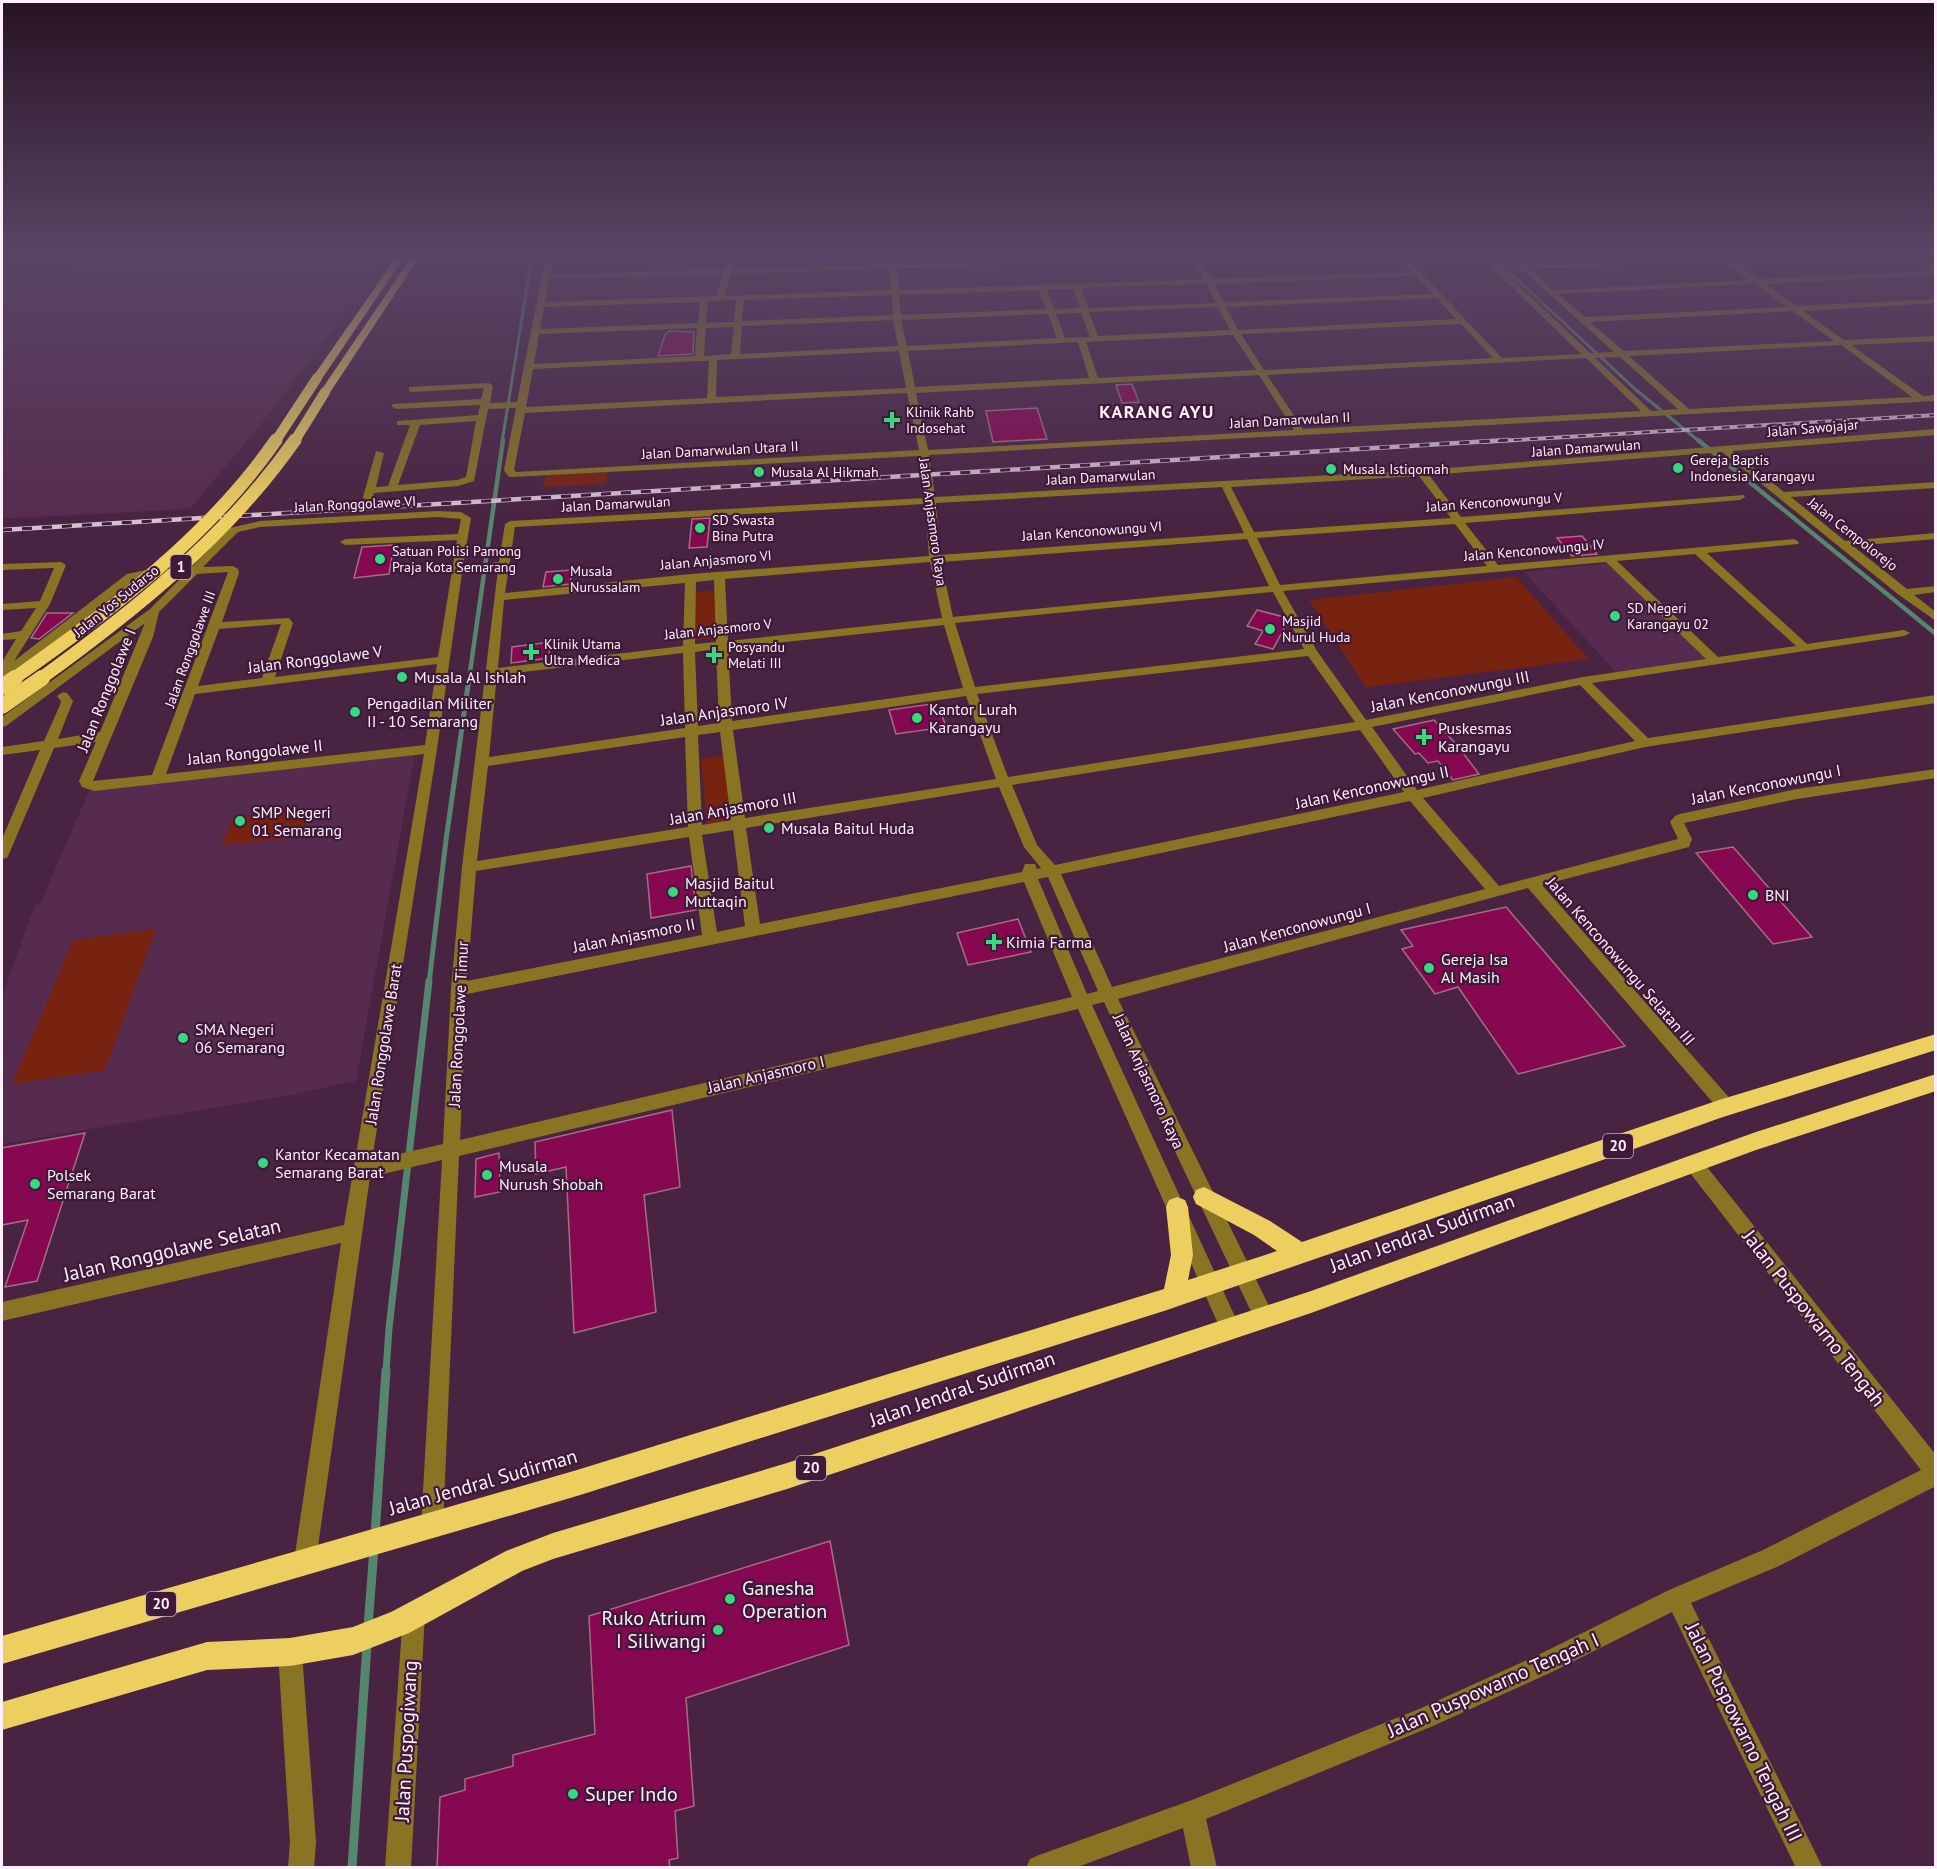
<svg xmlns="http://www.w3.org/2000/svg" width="1937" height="1869" font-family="'PT Sans',sans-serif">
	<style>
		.built { fill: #562b4f }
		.green { fill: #77230f }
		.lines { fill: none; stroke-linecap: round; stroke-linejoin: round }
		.stream-far4 { stroke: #55876e; stroke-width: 3 }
		.stream-far3 { stroke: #55876e; stroke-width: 4.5 }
		.stream-far2 { stroke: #55876e; stroke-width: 5 }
		.stream-far1 { stroke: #55876e; stroke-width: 7 }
		.stream { stroke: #55876e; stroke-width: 9 }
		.building { fill: #860850; stroke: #a46e83; stroke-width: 1.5 }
		.minor { fill: #897423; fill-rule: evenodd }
		.highway { fill: #edcf60; fill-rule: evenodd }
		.rail-far1-casing { stroke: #d4c0d0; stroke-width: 4 }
		.rail-casing { stroke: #d4c0d0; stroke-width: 4.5 }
		.rail-far1 { stroke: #3e1938; stroke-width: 2; stroke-dasharray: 8; stroke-linecap: butt }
		.rail { stroke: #3e1938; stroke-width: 3; stroke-dasharray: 10; stroke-linecap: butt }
		.highway-bridge-far2 { stroke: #edcf60; stroke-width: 10 }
		.highway-bridge-far1 { stroke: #edcf60; stroke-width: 13 }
		.highway-bridge { stroke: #edcf60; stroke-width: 16 }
		.poi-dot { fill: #37d880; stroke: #3e1938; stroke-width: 2 }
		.labels { text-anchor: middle; stroke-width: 4.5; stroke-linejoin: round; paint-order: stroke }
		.far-poi-label { font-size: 14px; fill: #feeffa; stroke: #3e1938; text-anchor: start }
		.far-street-label { font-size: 14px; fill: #feeffa; stroke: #3e1938 }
		.shield { fill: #3e1938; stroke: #c4afc0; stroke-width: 1.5 }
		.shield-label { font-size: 15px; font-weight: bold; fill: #feeffa }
		.street-label { font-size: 16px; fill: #feeffa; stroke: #3e1938 }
		.poi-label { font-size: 16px; fill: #feeffa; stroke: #3e1938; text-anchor: start }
		.far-district-label { font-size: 18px; font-weight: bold; letter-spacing: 1.5px; fill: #feeffa; stroke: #3e1938 }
		.near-street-label { font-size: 20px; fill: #feeffa; stroke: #3e1938 }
		.near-poi-label { font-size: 20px; fill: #feeffa; stroke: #3e1938; text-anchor: start }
	</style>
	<rect width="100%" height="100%" fill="#492342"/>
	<g class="built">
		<polygon points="227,256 389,256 269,414 190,509 2,519 2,273"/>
		<polygon points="1610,563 1710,660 1616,672 1524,572"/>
		<polygon points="415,753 356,1081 280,1097 2,1144 2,996 35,905 40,904 89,791"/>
	</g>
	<g class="green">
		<polygon points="608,472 606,484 543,487 547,475"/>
		<polygon points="1516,577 1589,659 1366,687 1309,600"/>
		<polygon points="718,590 719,638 695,640 696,592"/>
		<polygon points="726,755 733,820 707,824 701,759"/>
		<polygon points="310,810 301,837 222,845 233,817"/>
		<polygon points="156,929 105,1070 12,1084 73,940"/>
	</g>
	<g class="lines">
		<g class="stream-far4">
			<polyline points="1492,256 1635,389 1700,442"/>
			<polyline points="502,442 532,256"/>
		</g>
		<g class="stream-far3">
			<polyline points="1698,440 1936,634"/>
			<polyline points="469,679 503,440"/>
		</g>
		<polyline class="stream-far2" points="429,983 446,840 469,678"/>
		<polyline class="stream-far1" points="386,1372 389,1328 429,981"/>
		<g class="stream">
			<polyline points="375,1535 386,1370"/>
			<polyline points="368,1627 374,1548"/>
			<polyline points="352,1868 367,1644"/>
		</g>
	</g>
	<g class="building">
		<polygon points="669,331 694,332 693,354 658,356 665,335"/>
		<polygon points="1132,384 1139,402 1122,403 1116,385"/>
		<polygon points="1037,408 1047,439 993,442 986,411"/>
		<polygon points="710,518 707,547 689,548 692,519"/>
		<polygon points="1582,536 1597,554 1572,556 1557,538"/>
		<polygon points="394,545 389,574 354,578 362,547"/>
		<polygon points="572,570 570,584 543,587 546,572"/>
		<polygon points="1257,610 1284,617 1287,623 1273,649 1255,644 1263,631 1247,626"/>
		<polygon points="47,613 73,613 39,639 31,638"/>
		<polygon points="550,642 549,658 511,663 512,647"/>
		<polygon points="938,703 946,727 896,734 889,710"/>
		<polygon points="1434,720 1456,744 1479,774 1453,780 1438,761 1428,763 1419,753 1415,754 1393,729"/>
		<polygon points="1733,847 1812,937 1773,944 1696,853"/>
		<polygon points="691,866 696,910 651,918 647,874"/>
		<polygon points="1506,907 1625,1046 1518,1074 1458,987 1435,994 1402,949 1413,946 1401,930"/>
		<polygon points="1018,919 1031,952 968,965 957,933"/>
		<polygon points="672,1110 680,1187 644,1195 656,1312 574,1333 566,1167 536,1174 535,1142"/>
		<polygon points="85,1133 37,1281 5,1287 28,1220 2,1225 2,1148"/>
		<polygon points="499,1153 500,1192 475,1197 476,1159"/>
		<polygon points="830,1541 849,1645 686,1698 694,1806 675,1811 678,1858 669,1860 670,1868 437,1868 440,1797 465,1790 465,1779 513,1766 513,1755 595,1734 589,1616"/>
	</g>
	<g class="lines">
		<g class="minor">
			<polygon points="52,256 97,256 93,258 2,263 2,259"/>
			<polygon points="141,256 162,256 158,258"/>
			<path d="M546,256H554L550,275L724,269L727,256H735L732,269L890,264L889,256H897V264L1148,256H1225L1200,259L1211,279L1412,272L1397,256H1405L1502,358L1581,354L1480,256H1488L1590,353L1614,352L1507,256H1515L1525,265L1701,256H1752L1731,259L1759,279L1934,271L1909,256H1918L1936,266V275L1765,284L1797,306L1936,299V303L1803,311L1844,340L1936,336V341L1851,345L1923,396L1936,395V401L929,455L935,497L1422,470L1936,429V435L1732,451L1784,492L1936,482V488L1791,497L1845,541L1936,533V539L1853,546L1907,589L1936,586V592L1914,595L1936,612V621L1899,595L1722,452L1429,475L1461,517L1744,495L1745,497L1740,500L1465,523L1498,565L1794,539L1799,542L1798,544L1707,553L1807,644L1904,630L1910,633L1904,636L1592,683L1648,738L1936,695V703L1645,747L1423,798L1499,886L1678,839L1670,822L1675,816L1680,814L1797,789L1936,769V778L1797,799L1684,823L1692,839L1689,847L1542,885L1733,1102L1735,1107L1733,1112L1727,1114L1721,1112L1528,888L1118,999L1271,1310L1274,1317L1271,1324L1264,1327L1257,1324L1104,1002L1092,1005L1237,1321L1240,1328L1237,1335L1230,1338L1223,1335L1078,1009L459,1156L443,1526L440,1534L432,1537L424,1534L421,1526L442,1160L370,1177L316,1561L313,1569L305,1572L297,1569L294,1561L341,1243L2,1321V1302L344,1225L424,754L94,791L82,787L79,781L96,742L54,748L9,854L7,858L2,859V839L40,750L2,755V747L44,741L60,705L61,701L57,696L63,692L67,693L73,701L58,739L100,732L145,623L6,726L2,727V717L150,609L184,575L135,579L35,658L2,679V662L16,639L2,640V634L21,631L36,608L2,610V604L40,601L54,568L2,570V564L61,562L66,565L50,604L14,661L127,574L146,570L191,568L230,528L234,527L260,521L437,511L461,512L471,518L463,566L499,562L505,524L510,521L925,498L920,456L511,477L508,476L504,470L516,408L488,409L474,481L458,486L374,493L372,499H364L363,497L376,451L384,453L376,487L388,486L410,425H397V421L478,415L480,405L396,409L391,406L393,404L481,399L484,388L412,392L409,391V387L489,383L493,386L490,403L517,402ZM1193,259L1204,279L899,290L898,268ZM1722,260L1750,280L1553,290L1530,269ZM890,269L891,290L725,296L731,274ZM723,274L717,296L545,302L549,279ZM1416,276L1433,294L1224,302L1214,284ZM1206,284L1216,303L1088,308L1081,288ZM1756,284L1787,307L1585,317L1558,294ZM1047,289H1073L1080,308L1054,309ZM1039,290L1046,309L901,315L899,295ZM892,295L893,315L742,321L744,300ZM1437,298L1456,319L1238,330L1226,307ZM736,300L734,322L706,323L708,301ZM700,302L698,323L540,329L544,307ZM1218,307L1230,330L1098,336L1089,312ZM1793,311L1834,341L1624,351L1590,322ZM1081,313L1090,337L1065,338L1056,314ZM1048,314L1057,338L907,346L901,320ZM893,320L898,346L740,354L742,326ZM1461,324L1493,358L1264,370L1241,334ZM734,327L731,354L704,356L706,328ZM697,328L695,356L534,364L539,334ZM1233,335L1256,370L1098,378L1086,342ZM1078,342L1089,378L915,387L908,351ZM1841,345L1912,397L1689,409L1629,356ZM899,351L906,388L716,397L717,360ZM1620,357L1678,409L1651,411L1595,358ZM1586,358L1641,411L1303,429L1267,375ZM698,361H709L707,398L526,407L533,369ZM1259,375L1294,430L928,450L916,393ZM907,393L919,450L516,472L514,470L525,413ZM476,421L466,477L457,480L398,485L420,425ZM1419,476L1451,518L1254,532L1231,487ZM1222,487L1244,533L940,555L936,503ZM925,504L929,556L691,574L505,593L515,527ZM437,517L461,519L458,534L345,539L340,542L345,545L457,540L438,657L275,677L293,623L289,618L222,622L239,573L238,569L233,566L203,567L238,532L260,527ZM1455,524L1487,566L1280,585L1257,538ZM1247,539L1269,586L953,617L941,562ZM1695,554L1796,646L1718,657L1617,561ZM930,562L942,618L728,641L725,579ZM1606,562L1706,659L1583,677L1366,720L1317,651L1283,591ZM498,569L462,867L451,989L443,1144L372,1160L437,749L462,573ZM228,572L152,775L93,781L153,637L159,612L197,574ZM714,580L716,642L695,644L696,582ZM685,583L683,646L498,668L504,600ZM1273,592L1304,649L975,687L955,623ZM281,624L262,678L198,686L219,629ZM944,625L963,688L732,721L728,648ZM716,649L719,723L698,726L695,652ZM683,653L685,728L489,757L497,675ZM1308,656L1355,722L1008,777L977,694ZM437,664L425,745L166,774L195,694ZM1580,685L1635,741L1417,790L1372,727ZM966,696L996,779L745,818L733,730ZM1360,730L1404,792L1055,865L1037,845L1012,785ZM720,732L731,820L702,825L698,735ZM685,737L688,827L477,861L488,766ZM999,787L1024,847L1041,868L1037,869L1035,864H1025L1022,872L760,924L746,828ZM1410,801L1485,889L1112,987L1061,874ZM733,830L745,926L717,932L702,835ZM689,837L702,935L467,981L476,871ZM1048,877L1098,991L1087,994L1038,879ZM1024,882L1072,997L460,1140L467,994Z"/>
			<polygon points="1693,1155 1699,1157 1936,1455 1936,1486 1779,1566 1691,1603 1823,1868 1796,1868 1672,1612 1552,1672 1433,1726 1206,1819 1217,1868 1191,1868 1183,1828 1075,1868 1026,1868 1030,1859 1039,1855 1192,1800 1419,1709 1536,1656 1669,1590 1763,1550 1921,1470 1687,1169 1684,1163 1687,1157"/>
			<polygon points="414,1603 422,1606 425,1614 411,1868 385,1868 403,1614 406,1606"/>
			<polygon points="290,1640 298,1644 302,1652 316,1842 314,1868 288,1868 290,1842 278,1652 282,1644"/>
		</g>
		<g class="highway">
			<polygon points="397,256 405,256 321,380 313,380 312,378"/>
			<polygon points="412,256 420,256 329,394 321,394 320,392"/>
			<polygon points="1936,1034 1936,1050 1720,1118 1620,1154 1164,1311 577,1496 2,1664 2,1636 577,1470 1164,1289 1171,1255 1166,1207 1169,1200 1177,1197 1185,1200 1188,1207 1193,1255 1188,1280 1277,1251 1254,1235 1196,1204 1193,1197 1196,1190 1204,1187 1270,1221 1302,1242 1719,1100"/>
			<polygon points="1936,1074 1936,1091 1756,1150 1311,1313 787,1489 553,1559 522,1571 409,1633 353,1655 290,1666 207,1670 2,1730 2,1702 207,1642 290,1638 353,1627 391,1612 506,1551 553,1533 787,1463 1311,1291 1756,1132"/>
		</g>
		<g class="rail-far1-casing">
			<polyline id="rail-far1" points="1482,442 1936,415"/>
		</g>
		<g class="rail-casing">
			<polyline id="rail" points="2,530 1508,440"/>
		</g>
		<use href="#rail-far1" class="rail-far1"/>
		<use href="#rail" class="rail"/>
		<g class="highway-bridge-far2">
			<polyline points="275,442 317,378"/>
			<polyline points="294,442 325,392"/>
		</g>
		<g class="highway-bridge-far1">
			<path d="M13,679C110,611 208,538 276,440"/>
			<path d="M40,679C134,611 227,537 295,440"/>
		</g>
		<g class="highway-bridge">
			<polyline points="2,687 15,678"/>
			<polyline points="2,706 42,678"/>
		</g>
	</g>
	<linearGradient id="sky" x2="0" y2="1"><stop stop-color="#281324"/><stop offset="0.49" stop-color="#594565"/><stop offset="1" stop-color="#594565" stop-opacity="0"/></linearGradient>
	<rect width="1937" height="518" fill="url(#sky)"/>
	<g class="poi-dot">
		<path d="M889 411h6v6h6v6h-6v6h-6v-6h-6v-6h6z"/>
		<circle cx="1678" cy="468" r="6"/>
		<circle cx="1331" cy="469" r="6"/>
		<circle cx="759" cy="472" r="6"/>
		<circle cx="700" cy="528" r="6"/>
		<circle cx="380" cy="559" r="6"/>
		<circle cx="558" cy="579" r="6"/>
		<circle cx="1615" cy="616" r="6"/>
		<circle cx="1270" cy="629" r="6"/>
		<path d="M528 643h6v6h6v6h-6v6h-6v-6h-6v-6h6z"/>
		<path d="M711 646h6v6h6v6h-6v6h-6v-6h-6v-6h6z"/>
		<circle cx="402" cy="677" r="6"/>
		<circle cx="355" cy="712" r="6"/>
		<circle cx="917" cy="718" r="6"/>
		<path d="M1421 728h6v6h6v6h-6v6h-6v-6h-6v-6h6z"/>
		<circle cx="240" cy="821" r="6"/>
		<circle cx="769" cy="828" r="6"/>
		<circle cx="673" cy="892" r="6"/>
		<circle cx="1753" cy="895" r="6"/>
		<path d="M991 933h6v6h6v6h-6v6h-6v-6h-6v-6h6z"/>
		<circle cx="1429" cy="968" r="6"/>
		<circle cx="183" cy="1038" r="6"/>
		<circle cx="263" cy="1163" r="6"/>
		<circle cx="487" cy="1175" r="6"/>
		<circle cx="35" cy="1184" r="6"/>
		<circle cx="730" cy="1599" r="6"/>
		<circle cx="718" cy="1630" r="6"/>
		<circle cx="573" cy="1794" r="6"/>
	</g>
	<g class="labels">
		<g class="far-poi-label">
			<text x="906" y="417">Klinik Rahb<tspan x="906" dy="16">Indosehat</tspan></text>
			<text x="1690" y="465">Gereja Baptis<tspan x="1690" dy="16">Indonesia Karangayu</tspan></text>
			<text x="1343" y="474">Musala Istiqomah</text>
			<text x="771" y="477">Musala Al Hikmah</text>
			<text x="712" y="525">SD Swasta<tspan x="712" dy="16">Bina Putra</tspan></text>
			<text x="392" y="556">Satuan Polisi Pamong<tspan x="392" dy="16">Praja Kota Semarang</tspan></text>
			<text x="570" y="576">Musala<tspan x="570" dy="16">Nurussalam</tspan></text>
			<text x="1627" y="613">SD Negeri<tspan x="1627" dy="16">Karangayu 02</tspan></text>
			<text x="1282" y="626">Masjid<tspan x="1282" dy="16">Nurul Huda</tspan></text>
			<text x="544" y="649">Klinik Utama<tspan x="544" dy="16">Ultra Medica</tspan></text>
			<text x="728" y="652">Posyandu<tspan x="728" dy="16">Melati III</tspan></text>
		</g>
		<g class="far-street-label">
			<text transform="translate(1290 420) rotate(-3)" y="5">Jalan Damarwulan II</text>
			<text transform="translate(1813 428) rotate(-5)" y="5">Jalan Sawojajar</text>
			<text transform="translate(1586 448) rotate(-4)" y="5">Jalan Damarwulan</text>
			<text transform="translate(720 450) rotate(-3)" y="5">Jalan Damarwulan Utara II</text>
			<text transform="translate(1101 477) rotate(-3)" y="5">Jalan Damarwulan</text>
			<text transform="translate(1494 502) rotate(-4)" y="5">Jalan Kenconowungu V</text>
			<text transform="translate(355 504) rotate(-3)" y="5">Jalan Ronggolawe VI</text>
			<text transform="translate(616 504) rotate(-3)" y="5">Jalan Damarwulan</text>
			<text transform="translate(933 522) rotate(82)" y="5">Jalan Anjasmoro Raya</text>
			<text transform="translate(1092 531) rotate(-4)" y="5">Jalan Kenconowungu VI</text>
			<text transform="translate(1853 534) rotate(38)" y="5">Jalan Cempolorejo</text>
			<text transform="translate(1534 550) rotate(-5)" y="5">Jalan Kenconowungu IV</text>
			<text transform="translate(716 560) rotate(-5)" y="5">Jalan Anjasmoro VI</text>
			<text transform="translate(116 601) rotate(-39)" y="5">Jalan Yos Sudarso</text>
			<text transform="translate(718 629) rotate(-6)" y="5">Jalan Anjasmoro V</text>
			<text transform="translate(190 649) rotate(-70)" y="5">Jalan Ronggolawe III</text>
		</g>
		<g class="shield">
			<rect x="170.5" y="555" width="21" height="24" rx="4.5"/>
			<rect x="1603" y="1134" width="30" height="24" rx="4.5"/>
			<rect x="796" y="1456" width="30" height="24" rx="4.5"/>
			<rect x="146" y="1592" width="30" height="24" rx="4.5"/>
		</g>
		<g class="shield-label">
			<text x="181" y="572">1</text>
			<text x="1618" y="1151">20</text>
			<text x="811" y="1473">20</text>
			<text x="161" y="1609">20</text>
		</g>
		<g class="street-label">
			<text transform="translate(315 659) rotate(-7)" y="6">Jalan Ronggolawe V</text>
			<text transform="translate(106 690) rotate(-68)" y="6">Jalan Ronggolawe I</text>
			<text transform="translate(1450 691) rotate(-11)" y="6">Jalan Kenconowungu III</text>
			<text transform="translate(724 711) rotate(-8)" y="6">Jalan Anjasmoro IV</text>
			<text transform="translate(255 752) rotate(-6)" y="6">Jalan Ronggolawe II</text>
			<text transform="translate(1766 784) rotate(-11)" y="6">Jalan Kenconowungu I</text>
			<text transform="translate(1372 787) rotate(-12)" y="6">Jalan Kenconowungu II</text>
			<text transform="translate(733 808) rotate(-10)" y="6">Jalan Anjasmoro III</text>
			<text transform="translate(1297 927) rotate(-15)" y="6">Jalan Kenconowungu I</text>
			<text transform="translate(634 935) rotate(-11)" y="6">Jalan Anjasmoro II</text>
			<text transform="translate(1621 961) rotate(49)" y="6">Jalan Kenconowungu Selatan III</text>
			<text transform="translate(458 1024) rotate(-87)" y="6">Jalan Ronggolawe Timur</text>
			<text transform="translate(383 1044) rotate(-81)" y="6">Jalan Ronggolawe Barat</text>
			<text transform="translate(766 1074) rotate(-13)" y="6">Jalan Anjasmoro I</text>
			<text transform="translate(1149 1081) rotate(65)" y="6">Jalan Anjasmoro Raya</text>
		</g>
		<g class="poi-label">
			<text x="414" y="683">Musala Al Ishlah</text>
			<text x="367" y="709">Pengadilan Militer<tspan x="367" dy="18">II - 10 Semarang</tspan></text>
			<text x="929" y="715">Kantor Lurah<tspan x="929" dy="18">Karangayu</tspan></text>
			<text x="1438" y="734">Puskesmas<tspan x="1438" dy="18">Karangayu</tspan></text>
			<text x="252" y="818">SMP Negeri<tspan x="252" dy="18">01 Semarang</tspan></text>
			<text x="781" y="834">Musala Baitul Huda</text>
			<text x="685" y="889">Masjid Baitul<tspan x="685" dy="18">Muttaqin</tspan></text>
			<text x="1765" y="901">BNI</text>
			<text x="1006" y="948">Kimia Farma</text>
			<text x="1441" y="965">Gereja Isa<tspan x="1441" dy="18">Al Masih</tspan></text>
			<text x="195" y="1035">SMA Negeri<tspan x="195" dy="18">06 Semarang</tspan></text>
			<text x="275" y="1160">Kantor Kecamatan<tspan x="275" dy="18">Semarang Barat</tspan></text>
			<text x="499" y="1172">Musala<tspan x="499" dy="18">Nurush Shobah</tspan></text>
			<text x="47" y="1181">Polsek<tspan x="47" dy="18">Semarang Barat</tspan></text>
		</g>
		<g class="far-district-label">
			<text x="1157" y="418">KARANG AYU</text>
		</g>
		<g class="near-street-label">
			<text transform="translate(1422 1233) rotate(-20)" y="7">Jalan Jendral Sudirman</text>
			<text transform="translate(172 1250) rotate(-13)" y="7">Jalan Ronggolawe Selatan</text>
			<text transform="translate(1814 1318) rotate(52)" y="7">Jalan Puspowarno Tengah</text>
			<text transform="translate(962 1389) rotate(-19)" y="7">Jalan Jendral Sudirman</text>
			<text transform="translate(483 1482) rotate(-16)" y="7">Jalan Jendral Sudirman</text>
			<text transform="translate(1493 1685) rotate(-24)" y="7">Jalan Puspowarno Tengah I</text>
			<text transform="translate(1744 1732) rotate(64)" y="7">Jalan Puspowarno Tengah III</text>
			<text transform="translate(406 1741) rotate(-87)" y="7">Jalan Puspogiwang</text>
		</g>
		<g class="near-poi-label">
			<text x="742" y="1595">Ganesha<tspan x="742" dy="23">Operation</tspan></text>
			<text x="706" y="1625" text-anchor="end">Ruko Atrium<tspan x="706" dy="23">I Siliwangi</tspan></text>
			<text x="585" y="1801">Super Indo</text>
		</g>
	</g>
	<rect width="1937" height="1869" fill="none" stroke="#feeffa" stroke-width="6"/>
</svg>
